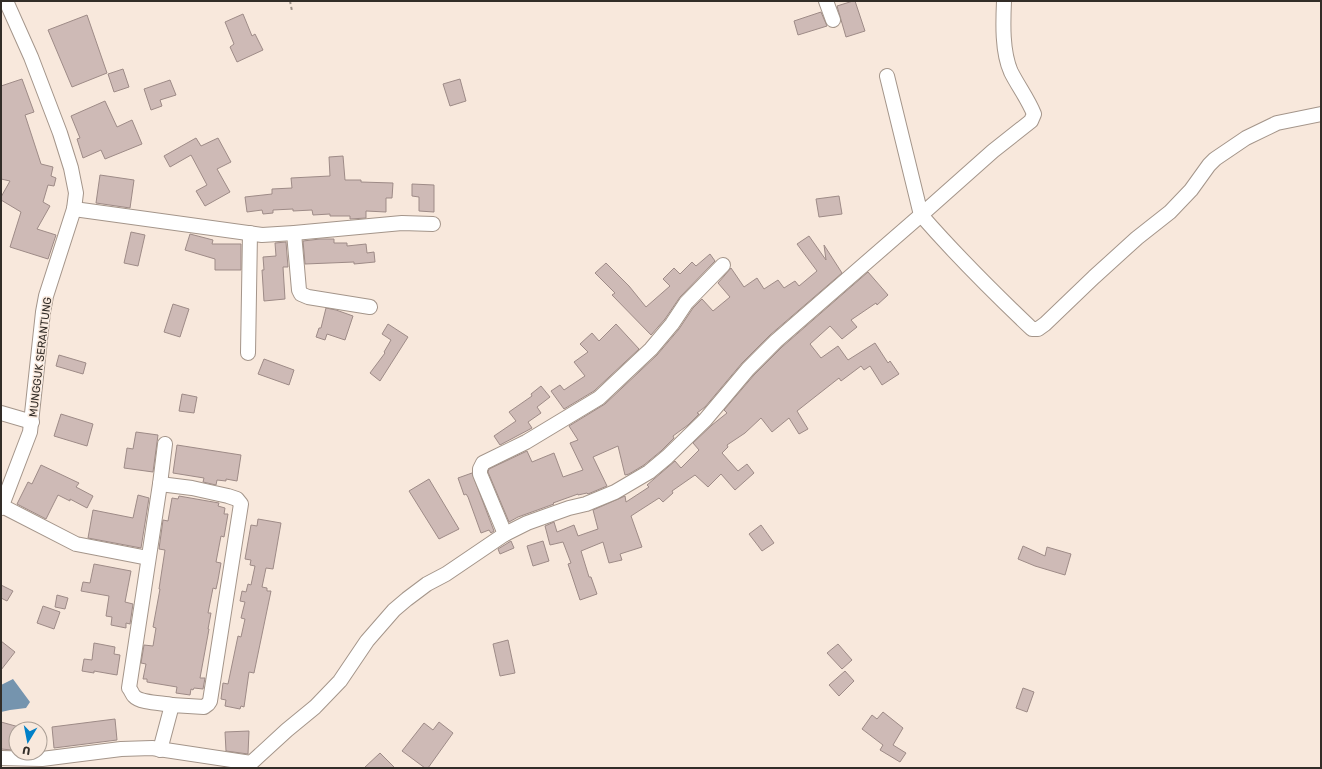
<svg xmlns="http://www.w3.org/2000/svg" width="1322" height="769" font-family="Rubik,sans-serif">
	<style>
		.water { fill: #7594ae }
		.building { fill: #cebab6; stroke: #9e8b87 }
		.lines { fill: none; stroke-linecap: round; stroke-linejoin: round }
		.minor-casing { stroke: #a4958a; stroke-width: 16 }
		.path { stroke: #9d9289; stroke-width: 2; stroke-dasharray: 3 3; stroke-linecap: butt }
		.minor { stroke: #fff; stroke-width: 14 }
		.labels { text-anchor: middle; stroke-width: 3; stroke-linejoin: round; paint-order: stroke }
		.street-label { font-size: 11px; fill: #322d28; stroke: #f8e8dc }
	</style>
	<rect width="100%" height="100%" fill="#f8e8dc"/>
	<polygon class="water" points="13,679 30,702 26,708 10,710 1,712 1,685"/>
	<g class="building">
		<polygon points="853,1 855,1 865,31 846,37 837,6"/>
		<polygon points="821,12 827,26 798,35 794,21"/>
		<polygon points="243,14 252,36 255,34 263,50 237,62 230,47 234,44 225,22"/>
		<polygon points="87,15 107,73 72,87 48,30"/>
		<polygon points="123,69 129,87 114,92 108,74"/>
		<polygon points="22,79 34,112 25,115 41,164 53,167 51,176 56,178 54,186 48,185 43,202 50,206 37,229 56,235 48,259 10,247 21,212 1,200 1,197 10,181 1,179 1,86"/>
		<polygon points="460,79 466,101 450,106 443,84"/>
		<polygon points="170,80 176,95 160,100 162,106 151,110 144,89"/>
		<polygon points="105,101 117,127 132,120 142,144 105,159 101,150 83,158 77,139 80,138 71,116"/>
		<polygon points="196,138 201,146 218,138 231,162 217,169 230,192 205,206 196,191 207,185 191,155 170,167 164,156"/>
		<polygon points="343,156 345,180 361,180 361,182 393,183 392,198 386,198 386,212 366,211 366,218 350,219 350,216 330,216 330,214 313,215 312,210 293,211 293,209 273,210 273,213 263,214 262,210 247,212 245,197 272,194 272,189 292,188 291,178 330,176 329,157"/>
		<polygon points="100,175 134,180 130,208 96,203"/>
		<polygon points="412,184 434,185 434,212 419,211 419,197 412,196"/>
		<polygon points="839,196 842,214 819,217 816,199"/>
		<polygon points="131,232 145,235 138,266 124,263"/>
		<polygon points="190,234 213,240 212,244 241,244 241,270 215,270 215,259 185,250"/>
		<polygon points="809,236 826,260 824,245 842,273 770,335 742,363 705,407 697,413 699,414 688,425 673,436 674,438 661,451 644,465 629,474 625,475 618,446 593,457 607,486 588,494 587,493 578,495 578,494 553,503 554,504 518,517 509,522 488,472 489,469 527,451 532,462 554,453 563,477 583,470 570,443 578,440 569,426 605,404 657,355 679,329 693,308 702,299 713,311 730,297 718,283 731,268 744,287 757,278 764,289 778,280 784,288 795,281 799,286 817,271 797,244"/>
		<polygon points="320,239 334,239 334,243 347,243 347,246 366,244 367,253 374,252 375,262 354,264 354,262 305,264 303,241"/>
		<polygon points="286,242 288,267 283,267 285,299 264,301 262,270 264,270 263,257 276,256 275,243"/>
		<polygon points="710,254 715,261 680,297 665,319 651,335 612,295 615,293 595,273 606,263 629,286 646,307 670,286 663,279 674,268 680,274 692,262 696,266"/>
		<polygon points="868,272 888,295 877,305 876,303 851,320 857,327 842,339 830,326 810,344 821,358 838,346 848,360 875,343 888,363 890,361 899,374 882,385 870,366 864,370 861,366 841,381 839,378 797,411 808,429 799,434 789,418 772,432 761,418 745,433 727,445 728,447 722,453 738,471 747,464 754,473 735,490 721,474 708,487 695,475 672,491 673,493 663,502 659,498 631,516 642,547 620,554 622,560 609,563 603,542 581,551 589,577 591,577 597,594 580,600 568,564 571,563 563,542 550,545 545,526 554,522 557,532 574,525 578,536 598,529 593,510 625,496 626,502 649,487 647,485 675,461 681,468 699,450 693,443 712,425 727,413 724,410 754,375 782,347"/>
		<polygon points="173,304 189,309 180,337 164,332"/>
		<polygon points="326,308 336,310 353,316 345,340 327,334 325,340 316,337 319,328 321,328"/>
		<polygon points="388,324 408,337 380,381 370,373 385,353 384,352 391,340 382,334"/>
		<polygon points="616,324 639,349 594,391 564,409 551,391 560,385 564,390 585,376 574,362 588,352 580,344 592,333 599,341"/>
		<polygon points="59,355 86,363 83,374 56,366"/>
		<polygon points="264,359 294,370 289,385 258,374"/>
		<polygon points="541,386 550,397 537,407 541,413 528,422 532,428 500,445 494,436 516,421 509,412 532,396 531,394"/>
		<polygon points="182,394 197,397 194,413 179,411"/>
		<polygon points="61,414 93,424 87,446 54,436"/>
		<polygon points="136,432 158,435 153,472 124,468 127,448 133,449"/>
		<polygon points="177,445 241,455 237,481 226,479 226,481 217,480 216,485 203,482 204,478 173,473"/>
		<polygon points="41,465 79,483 76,487 93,496 87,508 70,499 70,501 58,495 46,519 17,504 28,482 32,484"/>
		<polygon points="472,473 494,531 491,533 489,530 481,533 468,497 466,494 464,495 458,478"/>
		<polygon points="429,479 459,529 439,539 409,491"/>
		<polygon points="138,495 149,498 141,548 88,538 93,510 133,518"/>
		<polygon points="179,496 219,503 218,506 225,508 224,514 228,514 224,537 221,536 216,562 221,563 218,580 216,589 213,588 208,613 211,613 208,629 209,629 200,678 205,678 203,689 194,688 193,690 191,689 190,695 176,693 177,687 147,682 147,679 143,679 146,664 141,663 144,645 153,646 156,628 153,627 160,589 159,589 165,550 159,549 163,520 168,521 172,498 178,499"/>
		<polygon points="258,519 281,523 273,569 266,568 262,587 267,588 267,591 271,591 254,673 249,672 244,707 241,706 240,709 225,706 226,700 221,699 223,683 228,684 238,636 241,637 245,619 241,618 245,602 240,601 242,591 246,592 248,584 251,585 255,566 250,565 251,560 245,559 251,525 257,526"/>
		<polygon points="761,525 774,543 762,551 749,534"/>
		<polygon points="511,541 514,548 500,554 498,549"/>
		<polygon points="543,541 549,561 533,566 527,546"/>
		<polygon points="1023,546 1045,556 1047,547 1071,554 1065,575 1035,566 1018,559"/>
		<polygon points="94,564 131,571 125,602 133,604 130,624 126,623 126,628 111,625 112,617 106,616 109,596 81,591 83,582 90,583"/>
		<polygon points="1,585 13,591 7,601 1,598"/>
		<polygon points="57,595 68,598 65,609 55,607"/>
		<polygon points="43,606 60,612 54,629 37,623"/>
		<polygon points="508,640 515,673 500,676 493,644"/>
		<polygon points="1,641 15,652 1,670"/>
		<polygon points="94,643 115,647 114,654 120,655 117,675 94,671 94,673 82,671 84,659 92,660"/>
		<polygon points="838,644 852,660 842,669 827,653"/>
		<polygon points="845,671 854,681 839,696 829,685"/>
		<polygon points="1023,688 1034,692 1027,712 1016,708"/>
		<polygon points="883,712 903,728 893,745 906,753 900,762 880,750 883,745 862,729 872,715 877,719"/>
		<polygon points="115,719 117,740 54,748 52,727"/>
		<polygon points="1,722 19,727 18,729 16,729 16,736 12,750 1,749"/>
		<polygon points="439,722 453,733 428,768 425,768 402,751 424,723 433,730"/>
		<polygon points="249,731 248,754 226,751 225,732"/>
		<polygon points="380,753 395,768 364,768"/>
	</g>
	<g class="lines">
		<g class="minor-casing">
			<g id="minor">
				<polyline points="826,1 833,20"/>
				<path d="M887,76L921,215L993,151L1031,121L1034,114C1028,99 1018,86 1011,72C1002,52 1003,23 1004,1"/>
				<polyline points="74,209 262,235 294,233 402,223 433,224"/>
				<polyline points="294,233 299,290 301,294 308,297 370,307"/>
				<polyline points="248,353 250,233"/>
				<polyline points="1,413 32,422"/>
				<path d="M165,444L160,484L129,688C131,690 132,694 134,696C140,703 163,703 172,705"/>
				<polyline points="2,506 76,544 148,558"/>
				<polyline points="1,508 30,432 43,312 46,296 74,209 76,193 71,168 60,133 31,57 6,1"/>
				<polyline points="505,534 480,474 480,469 483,463 526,442 599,398 651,349 672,324 686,303 723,265"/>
				<polyline points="160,750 172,705 204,707 208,704 210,701 241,504 237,499 228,496 192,488 160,484"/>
				<path d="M1,758L42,759L121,749L152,748L251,763L287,730L315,707L340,681L367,641L394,610L407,599L427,584L446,574L505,534L527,523L569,508L586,504L615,492L649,472L667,457L705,420L748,369L776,341L921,215C956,255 993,292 1032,329H1038L1045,324L1094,277L1137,238L1170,212L1191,190L1209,165L1215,159L1246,138L1277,123L1321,114"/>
			</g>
		</g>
		<polyline class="path" points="290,1 292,11"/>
		<use href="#minor" class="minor"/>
	</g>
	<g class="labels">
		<g class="street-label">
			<text transform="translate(40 357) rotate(-83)" y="4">MUNGGUK SERANTUNG</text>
		</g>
	</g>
	<rect width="1322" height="769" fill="none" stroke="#322d28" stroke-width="4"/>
	<g transform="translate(28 741) rotate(190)"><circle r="19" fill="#f8e8dc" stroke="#a99d94"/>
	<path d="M0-3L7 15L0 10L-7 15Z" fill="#0080c8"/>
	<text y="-6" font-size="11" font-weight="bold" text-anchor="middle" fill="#322d28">U</text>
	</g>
</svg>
